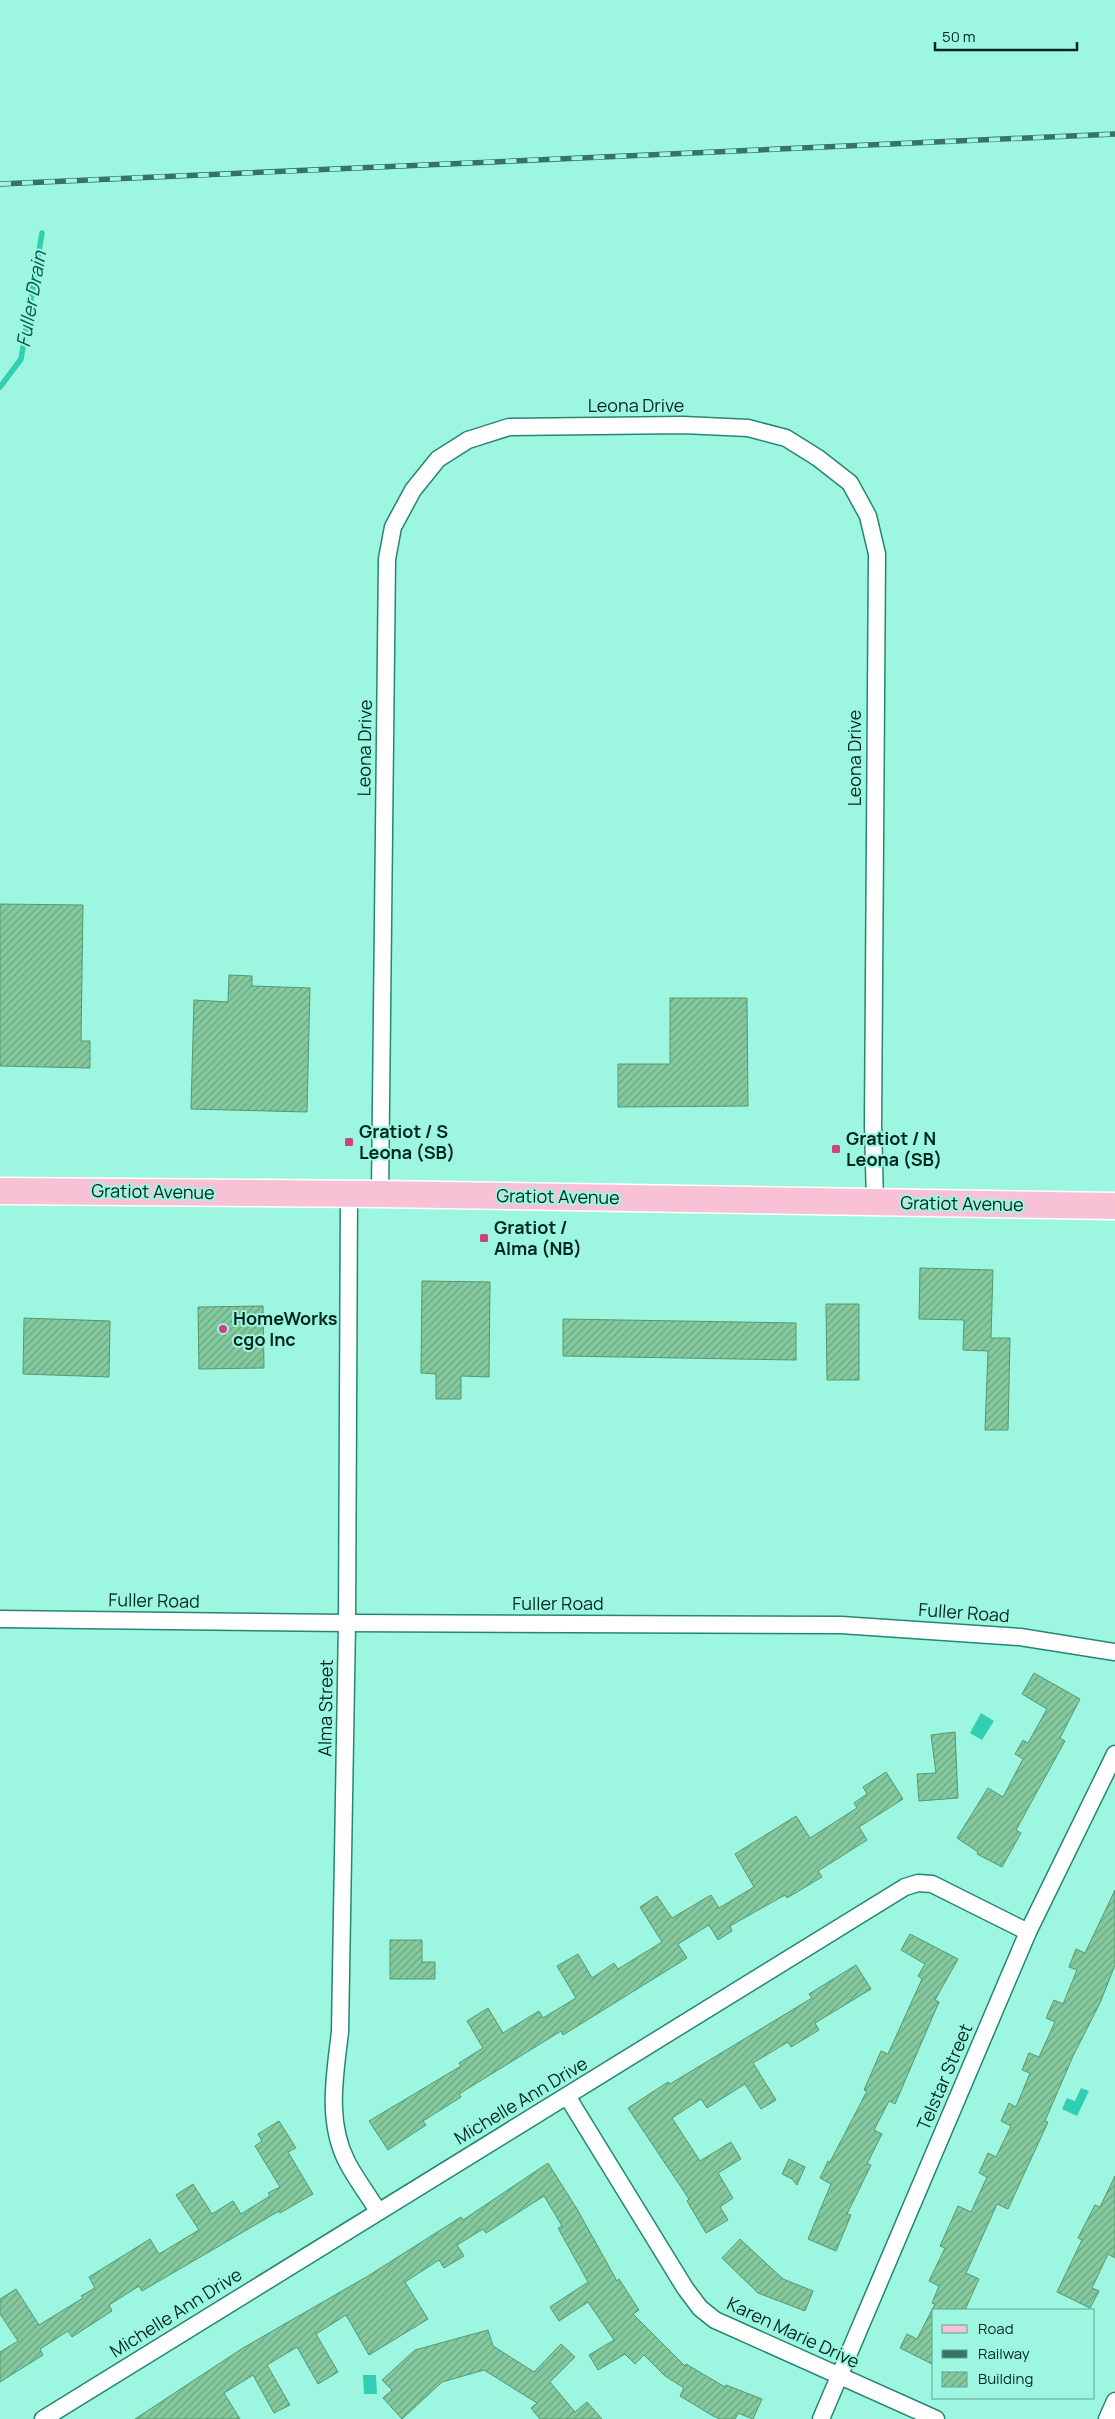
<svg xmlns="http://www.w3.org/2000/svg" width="1115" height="2419" font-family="Manrope,sans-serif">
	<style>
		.water { fill: #31cfb1 }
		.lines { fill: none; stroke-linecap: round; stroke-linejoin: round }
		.stream { stroke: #31cfb1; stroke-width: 5.5 }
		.building { fill: url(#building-hatch); stroke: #549870 }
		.street-casing { stroke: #268673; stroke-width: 19 }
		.primary-casing { stroke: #fff; stroke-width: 29 }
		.street { stroke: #fff; stroke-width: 16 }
		.primary { stroke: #f8c1d5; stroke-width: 26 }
		.rail-casing { stroke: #397365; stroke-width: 5.5 }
		.rail { stroke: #9df7e0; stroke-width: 4; stroke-dasharray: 11; stroke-linecap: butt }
		.poi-dot { fill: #ca4380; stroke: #9df7e0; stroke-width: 2 }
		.labels { text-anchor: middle; stroke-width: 4; stroke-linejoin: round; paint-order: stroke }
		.street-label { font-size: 18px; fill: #00271f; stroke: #9df7e0 }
		.poi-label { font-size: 18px; font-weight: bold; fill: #00271f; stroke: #9df7e0; text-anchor: start }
		.water-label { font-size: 19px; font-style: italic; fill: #005b4c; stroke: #9df7e0 }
	</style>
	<defs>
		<pattern id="building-hatch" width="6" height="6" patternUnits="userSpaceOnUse" patternTransform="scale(1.25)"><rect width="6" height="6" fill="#85ca9f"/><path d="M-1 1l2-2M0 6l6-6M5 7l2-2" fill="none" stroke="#6aa481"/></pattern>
	</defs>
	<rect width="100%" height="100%" fill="#9df7e0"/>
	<g class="water">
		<polygon points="981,1713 994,1721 982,1740 970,1733"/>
		<polygon points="1081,2088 1089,2091 1077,2116 1062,2109 1067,2098 1075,2101"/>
		<polygon points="363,2375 376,2375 377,2394 364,2394"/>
	</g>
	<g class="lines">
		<polyline class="stream" points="0,387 21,359 42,233"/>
	</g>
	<g class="building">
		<polygon points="0,904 83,905 81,1041 90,1041 90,1068 0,1066"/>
		<polygon points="229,975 252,976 252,986 310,988 307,1112 191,1109 194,1000 228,1002"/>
		<polygon points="670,998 747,998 748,1106 618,1107 618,1064 670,1064"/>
		<polygon points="920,1268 993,1270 991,1338 1010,1338 1008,1430 985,1430 988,1351 963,1350 964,1320 919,1319"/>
		<polygon points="422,1281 490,1282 489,1377 461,1376 461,1399 436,1399 436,1374 421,1373"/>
		<polygon points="826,1304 859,1304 859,1380 827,1380"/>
		<polygon points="263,1306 264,1368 199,1369 198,1307"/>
		<polygon points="24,1318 110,1321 109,1377 23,1374"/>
		<polygon points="563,1319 796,1323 796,1360 563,1356"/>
		<polygon points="1034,1673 1080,1699 1060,1738 1065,1741 1016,1830 1021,1833 1002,1867 977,1854 978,1852 957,1838 988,1788 1003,1797 1023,1759 1015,1754 1023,1740 1028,1743 1047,1709 1022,1694"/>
		<polygon points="955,1732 958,1798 919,1801 917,1774 936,1773 931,1735"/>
		<polygon points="886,1772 903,1799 859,1827 867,1840 818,1871 822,1877 787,1898 785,1895 730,1926 732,1931 718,1940 709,1925 678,1944 687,1958 563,2035 561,2031 459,2094 461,2097 423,2121 426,2125 388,2150 369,2121 461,2066 459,2063 483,2048 467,2021 488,2008 503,2033 539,2011 543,2018 576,1998 557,1966 578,1954 592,1978 614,1963 618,1969 662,1942 640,1907 657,1896 672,1918 711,1895 719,1908 754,1887 735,1854 796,1816 810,1838 857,1808 854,1803 867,1794 863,1787"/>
		<polygon points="1115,1890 1115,1965 1100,2003 1073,2056 1045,2121 1048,2122 1008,2209 997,2204 966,2273 979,2279 965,2310 934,2310 934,2365 900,2348 907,2334 917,2339 935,2304 932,2303 939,2286 929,2281 945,2248 940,2246 958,2206 971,2212 987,2177 979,2173 988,2153 996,2157 1011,2126 1001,2121 1009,2103 1016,2107 1030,2073 1022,2070 1029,2053 1039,2057 1055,2022 1046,2018 1054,2000 1063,2004 1077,1970 1069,1967 1076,1949 1085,1953"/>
		<polygon points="910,1934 958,1959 935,2000 939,2002 895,2104 889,2101 874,2130 882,2134 867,2164 871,2165 847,2214 851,2215 836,2251 808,2239 831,2184 820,2178 828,2161 830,2162 867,2091 864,2090 881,2051 888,2054 922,1979 918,1976 925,1964 901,1950"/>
		<polygon points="390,1940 422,1940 422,1962 435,1962 435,1979 390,1979"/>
		<polygon points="856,1965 871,1989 815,2023 819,2030 791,2047 788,2042 753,2063 776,2100 761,2109 745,2084 707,2108 701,2099 672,2118 700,2161 731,2142 741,2159 718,2173 733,2198 720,2207 728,2220 706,2233 687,2201 689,2199 628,2108 668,2082 670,2084 812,1998 809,1994"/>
		<polygon points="279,2121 296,2148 288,2152 313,2194 280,2213 279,2211 142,2291 139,2286 109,2305 112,2311 72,2337 68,2331 40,2349 43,2355 0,2382 0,2352 18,2341 0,2314 0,2299 16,2289 39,2325 83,2298 81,2296 95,2288 89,2277 150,2239 159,2254 199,2230 176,2195 193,2184 212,2214 233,2201 241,2214 270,2196 268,2193 280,2187 255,2146 262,2141 258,2134"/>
		<polygon points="789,2159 805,2167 797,2185 792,2179 782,2174"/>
		<polygon points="548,2163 577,2209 617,2281 619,2279 639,2310 633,2314 685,2366 686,2364 725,2387 726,2385 762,2399 753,2419 738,2413 735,2419 720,2419 713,2416 680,2396 684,2388 665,2376 644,2355 635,2364 625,2354 598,2370 589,2355 614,2340 588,2302 559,2321 550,2307 588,2282 558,2228 562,2226 544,2196 486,2233 483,2229 457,2245 464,2256 444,2268 439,2260 405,2282 428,2319 369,2355 346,2315 316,2334 338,2372 318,2384 297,2347 267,2365 290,2405 274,2413 253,2375 224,2393 240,2419 135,2419 243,2348 368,2276 461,2217 463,2220"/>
		<polygon points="1115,2176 1115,2258 1108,2254 1092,2288 1099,2291 1090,2308 1057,2292 1082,2240 1078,2238 1095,2205 1100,2207"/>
		<polygon points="740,2239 783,2279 813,2291 805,2311 758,2293 722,2258"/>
		<polygon points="488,2330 493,2346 534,2372 561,2344 575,2357 550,2382 575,2412 587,2402 602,2419 540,2419 531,2408 537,2403 484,2370 442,2382 402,2419 383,2398 392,2390 382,2380 415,2350"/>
	</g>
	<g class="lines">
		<g class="street-casing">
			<g id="street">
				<path d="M349,1194L347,1623L340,2032C335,2075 326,2121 347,2162C356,2179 368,2195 378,2211"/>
				<polyline points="380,1194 387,559 393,527 413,490 438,459 468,440 509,427 683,425 748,428 786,438 818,458 850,483 868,516 877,554 873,1125 875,1203"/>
				<polyline points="0,1619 347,1623 841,1625 1020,1637 1115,1652"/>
				<polyline points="567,2096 685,2288 700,2308 715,2320 936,2419"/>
				<polyline points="43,2419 905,1887 918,1883 932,1884 1028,1932"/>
				<polyline points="821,2419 1028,1932 1115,1754"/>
				<polyline points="1107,2419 1115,2401"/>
			</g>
		</g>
		<g class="primary-casing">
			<polyline id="primary" points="0,1191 380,1194 1115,1206"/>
		</g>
		<use href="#street" class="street"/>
		<use href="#primary" class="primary"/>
		<g class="rail-casing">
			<polyline id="rail" points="0,184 1115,134"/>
		</g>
		<use href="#rail" class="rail"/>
	</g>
	<g class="poi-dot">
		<rect x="344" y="1137" width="10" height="10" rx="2.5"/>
		<rect x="831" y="1144" width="10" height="10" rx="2.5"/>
		<rect x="479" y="1233" width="10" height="10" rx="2.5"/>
		<circle cx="223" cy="1329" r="5"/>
	</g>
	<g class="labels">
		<g class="street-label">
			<text x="636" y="412">Leona Drive</text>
			<text transform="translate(365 748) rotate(-89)" y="6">Leona Drive</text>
			<text transform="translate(855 758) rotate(-90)" y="6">Leona Drive</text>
			<text transform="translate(153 1192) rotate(1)" y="6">Gratiot Avenue</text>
			<text transform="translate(558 1197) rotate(1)" y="6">Gratiot Avenue</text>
			<text transform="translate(962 1204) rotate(1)" y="6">Gratiot Avenue</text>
			<text transform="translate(154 1601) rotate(1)" y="6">Fuller Road</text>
			<text x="558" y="1610">Fuller Road</text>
			<text transform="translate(964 1613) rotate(4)" y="6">Fuller Road</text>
			<text transform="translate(326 1708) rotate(-89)" y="6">Alma Street</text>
			<text transform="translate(945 2077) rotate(-67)" y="6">Telstar Street</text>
			<text transform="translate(521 2101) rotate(-31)" y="6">Michelle Ann Drive</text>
			<text transform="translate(176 2313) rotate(-32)" y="6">Michelle Ann Drive</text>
			<text transform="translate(793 2333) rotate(25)" y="6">Karen Marie Drive</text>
		</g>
		<g class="poi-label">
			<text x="359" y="1138">Gratiot / S<tspan x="359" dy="21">Leona (SB)</tspan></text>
			<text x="846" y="1145">Gratiot / N<tspan x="846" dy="21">Leona (SB)</tspan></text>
			<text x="494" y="1234">Gratiot /<tspan x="494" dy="21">Alma (NB)</tspan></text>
			<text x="233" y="1325">HomeWorks<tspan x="233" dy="21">cgo Inc</tspan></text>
		</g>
		<g class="water-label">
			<text transform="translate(31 299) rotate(-80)" y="7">Fuller Drain</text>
		</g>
	</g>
	<rect x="932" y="2309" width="162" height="90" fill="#9df7e0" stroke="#5ea493"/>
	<rect x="942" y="2325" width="25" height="8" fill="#f8c1d5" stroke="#5ea493"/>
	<text x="978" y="2334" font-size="15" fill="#00271f">Road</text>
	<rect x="942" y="2350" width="25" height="8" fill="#397365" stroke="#5ea493"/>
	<text x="978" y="2359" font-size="15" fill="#00271f">Railway</text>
	<rect x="942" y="2372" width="25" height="15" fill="url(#building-hatch)" stroke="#5ea493"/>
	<text x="978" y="2384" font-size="15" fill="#00271f">Building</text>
	<path d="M935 42v8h142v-8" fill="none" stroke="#00271f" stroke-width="2.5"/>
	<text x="942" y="42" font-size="15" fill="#00271f" stroke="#9df7e0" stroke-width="4" paint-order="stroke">50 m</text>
</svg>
